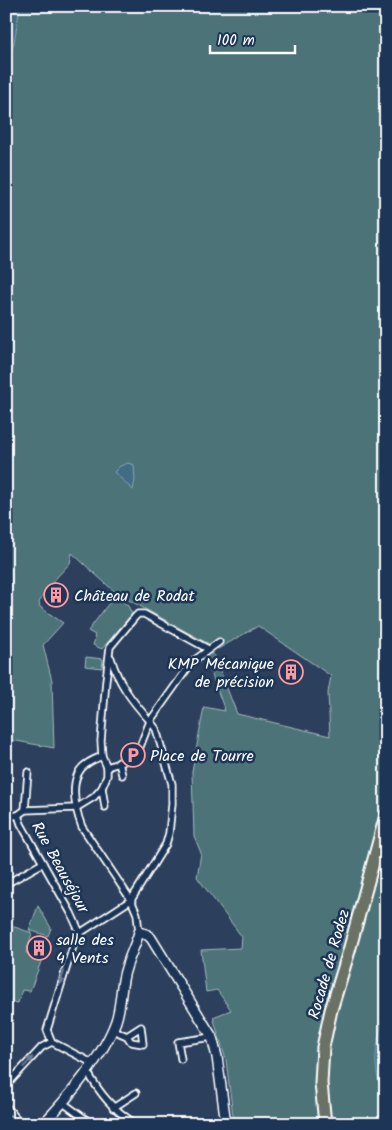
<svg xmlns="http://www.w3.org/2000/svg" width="392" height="1130" font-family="Kalam,sans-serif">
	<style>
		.green { fill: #4b7378; stroke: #a5b9bc }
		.water { fill: #406c84; stroke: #8ca7b5 }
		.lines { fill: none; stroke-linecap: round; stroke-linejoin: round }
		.street-casing { stroke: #fff; stroke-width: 9 }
		.secondary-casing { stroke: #fff; stroke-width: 12 }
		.highway-casing { stroke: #fff; stroke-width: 15 }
		.street { stroke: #1d3557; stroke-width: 5.5 }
		.secondary { stroke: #1d3557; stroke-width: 9 }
		.highway { stroke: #6b7165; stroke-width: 11 }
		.oneway { fill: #6c7c92 }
		.labels { text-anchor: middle; stroke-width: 5; stroke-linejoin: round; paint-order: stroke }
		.poi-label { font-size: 16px; fill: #fff; stroke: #1d3557; text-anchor: start }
		.street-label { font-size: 16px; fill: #fff; stroke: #1d3557 }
	</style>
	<rect width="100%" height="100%" fill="#2c3f5c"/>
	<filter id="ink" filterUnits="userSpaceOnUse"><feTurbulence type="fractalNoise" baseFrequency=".02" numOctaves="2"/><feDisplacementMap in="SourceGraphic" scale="10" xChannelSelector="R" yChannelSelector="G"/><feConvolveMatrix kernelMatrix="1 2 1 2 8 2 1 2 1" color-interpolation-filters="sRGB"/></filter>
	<g filter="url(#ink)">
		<g class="green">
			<polygon points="6,6 386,6 386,1124 234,1124 226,1060 213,1017 231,1010 217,990 206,992 201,950 241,948 242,937 197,877 201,853 194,836 192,772 204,707 225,711 205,656 210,653 214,655 237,714 330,736 328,693 331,676 258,626 218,649 116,593 72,553 70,563 57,577 39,602 40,607 63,623 43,645 52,681 54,748 6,739"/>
			<polygon points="115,595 128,606 132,614 102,649 93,645 95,639 94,638 95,635 88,631"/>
			<polygon points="86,657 103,659 102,668 85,666"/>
			<polygon points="38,906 51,928 48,936 29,930"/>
			<polygon points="6,924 32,933 26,953 42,959 30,991 22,990 18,1003 6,1001"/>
		</g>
		<g class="water">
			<polygon points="6,6 20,6 14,43 6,64"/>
			<polygon points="128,463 134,465 135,480 133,490 114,472 120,466"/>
			<path d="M386,1008V1096C368,1069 378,1037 386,1008Z"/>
		</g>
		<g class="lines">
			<g class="street-casing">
				<g id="street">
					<path d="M102,756C98,758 92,760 88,763C67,775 75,809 82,827L131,900L137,914L139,932"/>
					<polyline points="119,762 122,775"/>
					<path d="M107,767L136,757L150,721C132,701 118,683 111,658"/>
					<polyline points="102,788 105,807"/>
					<polyline points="76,808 94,797 102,788 107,776 107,767 102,756 101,741 106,680 110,647 135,617 138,614 144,614 208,649"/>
					<polyline points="25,810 28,772"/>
					<polyline points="18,815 21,824 71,913 80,933"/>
					<polyline points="6,817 18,815 25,810 76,808"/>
					<polyline points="6,884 43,863"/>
					<polyline points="113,1030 127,1036 141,1027 143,1044 131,1042 127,1036"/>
					<polyline points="181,1059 178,1042 212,1037"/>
					<polyline points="92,1063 52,1042 47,1030 76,937 80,933 131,900 166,844 169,833 172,804 172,784 156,729 150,721 192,662 219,642"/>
					<path d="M87,1071C100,1094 113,1110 136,1124"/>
					<polyline points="6,1086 42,1047 52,1042"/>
					<polyline points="62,1102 92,1124"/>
					<polyline points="6,1106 21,1124"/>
					<polyline points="113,1108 136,1093"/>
				</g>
			</g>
			<g class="secondary-casing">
				<path id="secondary" d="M43,1124C69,1097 104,1055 116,1021C122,1003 120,985 126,968C130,955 136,944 139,932L146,934L151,938L212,1037L217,1057L226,1124"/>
			</g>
			<g class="highway-casing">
				<polyline id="highway" points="325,1124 321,1083 323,1047 331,1010 349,951 386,815"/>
			</g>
			<use href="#street" class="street"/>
			<use href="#secondary" class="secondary"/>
			<use href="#highway" class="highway"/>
		</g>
		<defs><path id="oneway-solid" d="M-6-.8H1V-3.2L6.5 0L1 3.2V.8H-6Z" transform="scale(1.25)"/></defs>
		<g class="oneway">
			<use href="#oneway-solid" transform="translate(62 978) rotate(107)"/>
			<use href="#oneway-solid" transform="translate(28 1062) rotate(-48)"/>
		</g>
	</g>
	<defs>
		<g id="building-ring" transform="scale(1.25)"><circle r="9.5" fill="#1d3557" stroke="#ff9aa2" stroke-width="1.5"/><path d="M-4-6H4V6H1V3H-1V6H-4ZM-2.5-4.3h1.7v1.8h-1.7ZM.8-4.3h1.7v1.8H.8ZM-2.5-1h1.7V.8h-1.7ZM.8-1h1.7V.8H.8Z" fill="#ff9aa2"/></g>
		<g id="parking-ring" transform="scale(1.25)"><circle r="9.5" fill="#1d3557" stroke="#ff9aa2" stroke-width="1.5"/><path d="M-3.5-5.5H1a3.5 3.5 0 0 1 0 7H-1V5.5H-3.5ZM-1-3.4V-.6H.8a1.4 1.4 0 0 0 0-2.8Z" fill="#ff9aa2"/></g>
	</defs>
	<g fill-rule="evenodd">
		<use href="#building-ring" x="56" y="595"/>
		<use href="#building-ring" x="291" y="672"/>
		<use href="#parking-ring" x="133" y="755"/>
		<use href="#building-ring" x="39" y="948"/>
	</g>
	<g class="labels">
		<g class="poi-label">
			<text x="74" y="601">Château de Rodat</text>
			<text x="274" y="669" text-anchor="end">KMP Mécanique<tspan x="274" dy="18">de précision</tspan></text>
			<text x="150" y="761">Place de Tourre</text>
			<text x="56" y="945">salle des<tspan x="56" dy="18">4 Vents</tspan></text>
		</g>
		<g class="street-label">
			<text transform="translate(61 867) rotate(61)" y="6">Rue Beauséjour</text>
			<text transform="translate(328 964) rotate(-74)" y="6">Rocade de Rodez</text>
		</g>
	</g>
	<rect width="392" height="1130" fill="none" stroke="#1d3557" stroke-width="25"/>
	<rect x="12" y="12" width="367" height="1105" fill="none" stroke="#fff" stroke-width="2" filter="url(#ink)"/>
	<path d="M210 45v8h85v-8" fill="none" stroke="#ffffff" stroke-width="2.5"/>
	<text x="217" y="45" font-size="15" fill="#ffffff" stroke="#1d3557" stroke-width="4" paint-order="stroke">100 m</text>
</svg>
